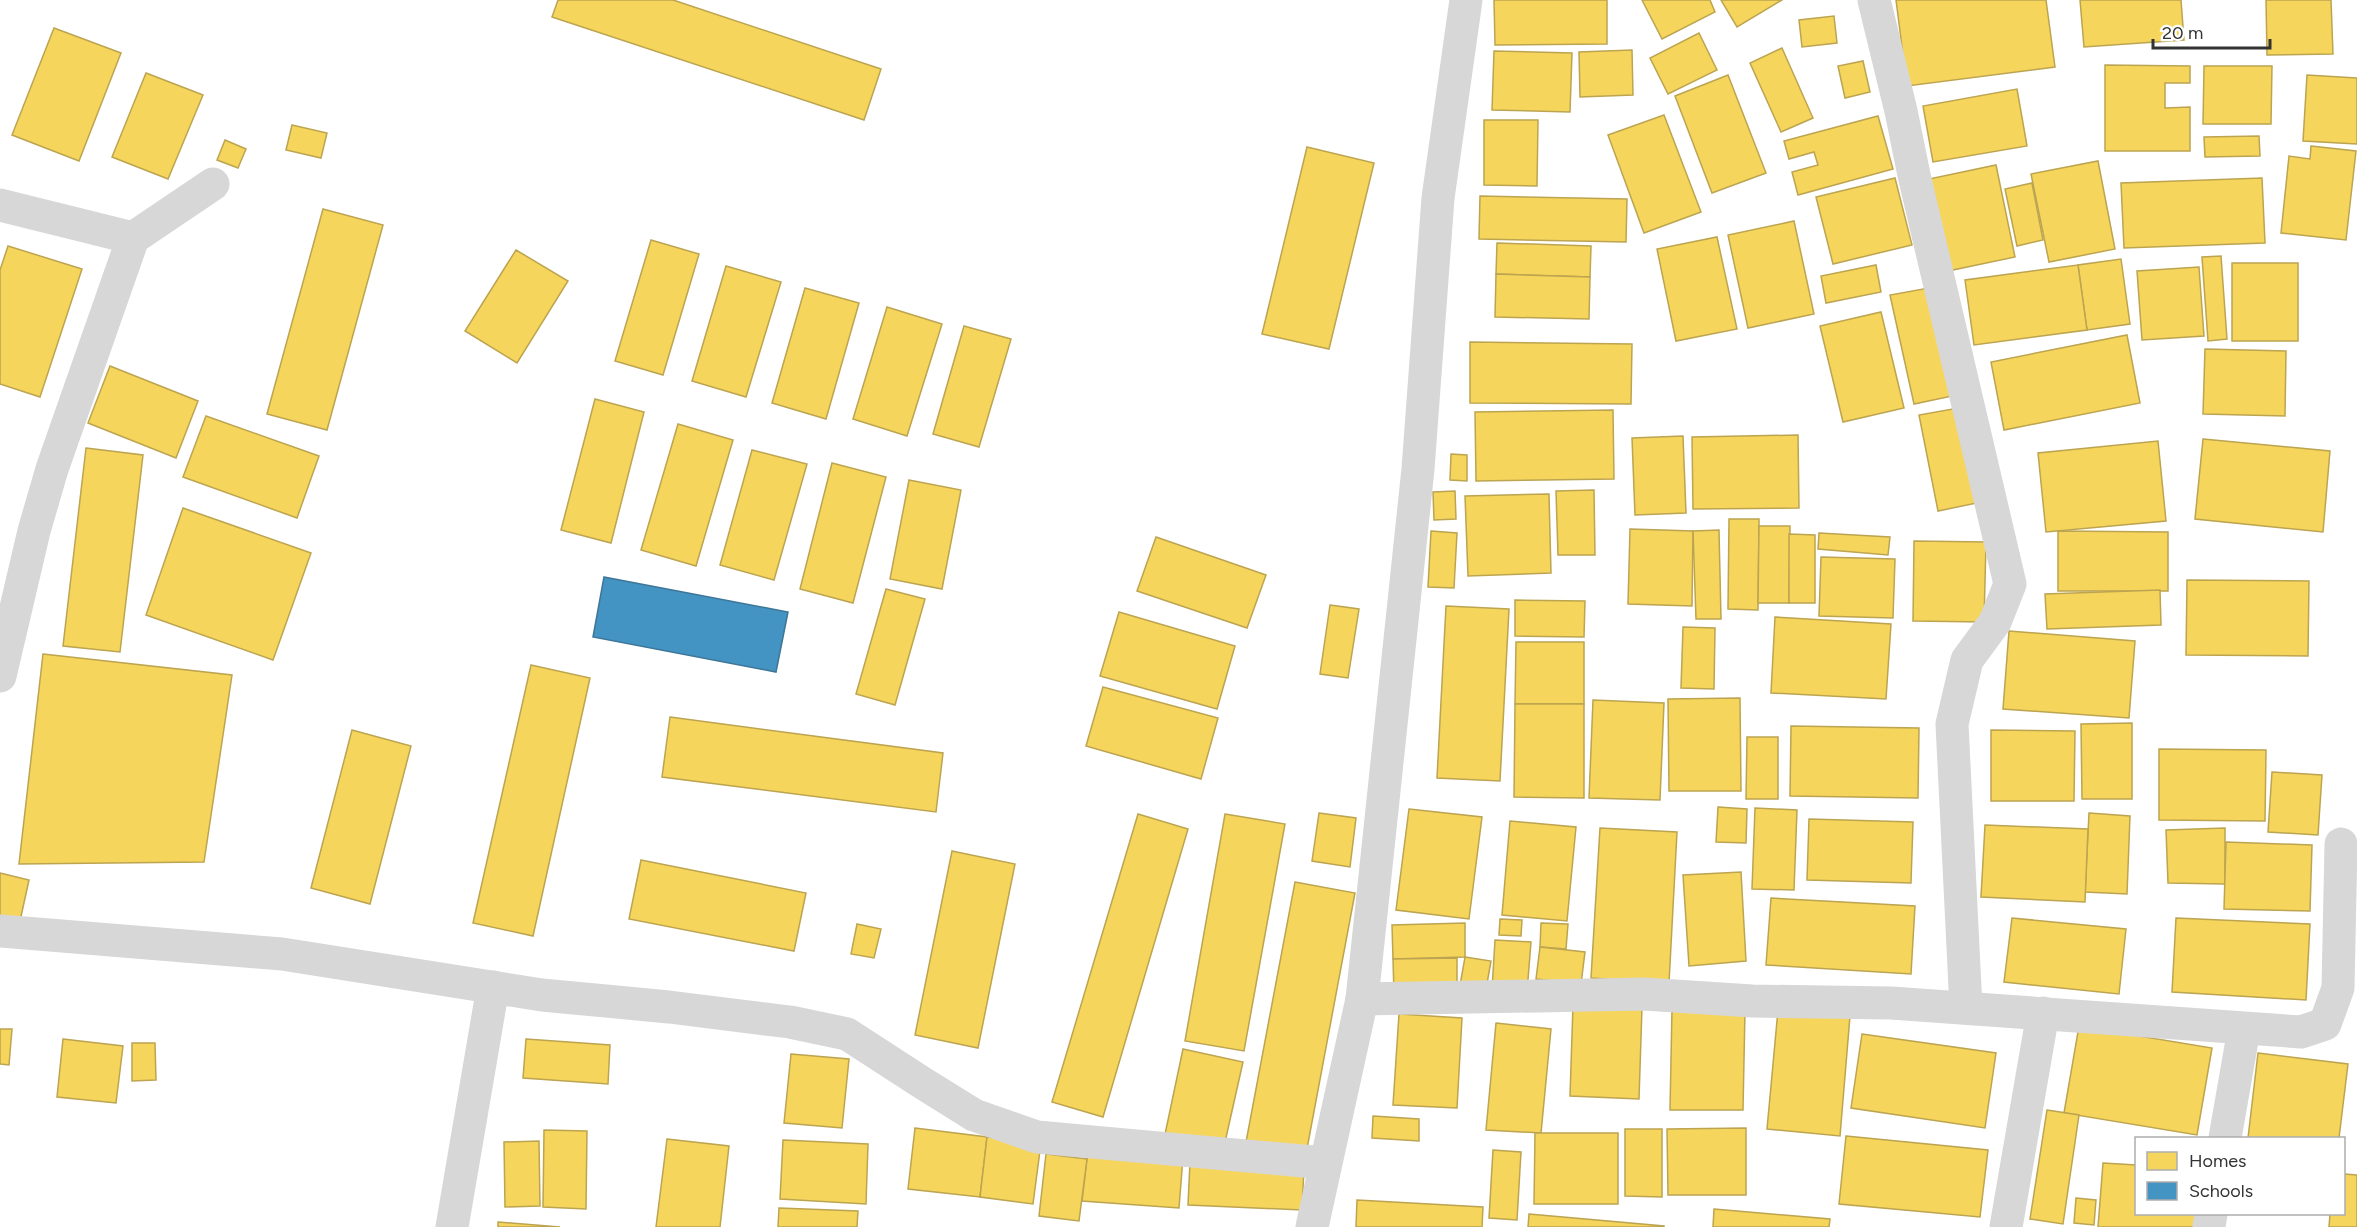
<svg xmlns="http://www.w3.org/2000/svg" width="2357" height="1227" font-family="Figtree,sans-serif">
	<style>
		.homes { fill: #f6d55c; stroke: #bca450; stroke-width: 1.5 }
		.schools { fill: #4393c3; stroke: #3e7698; stroke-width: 1.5 }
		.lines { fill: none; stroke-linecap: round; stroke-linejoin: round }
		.minor { stroke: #d7d7d7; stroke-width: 33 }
	</style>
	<rect width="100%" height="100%" fill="#fff"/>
	<g class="homes">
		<polygon points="558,0 673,0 881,69 864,120 552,17"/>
		<polygon points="1494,0 1607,0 1607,44 1495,45"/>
		<polygon points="1642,0 1710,0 1715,12 1662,39"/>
		<polygon points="1721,0 1782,0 1737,27"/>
		<polygon points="1896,0 2046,0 2055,67 1907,86"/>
		<polygon points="2080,0 2181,0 2184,40 2084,47"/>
		<polygon points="2266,0 2331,0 2333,54 2267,55"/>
		<polygon points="1834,16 1837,43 1802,47 1799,20"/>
		<polygon points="54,28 121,53 79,161 12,135"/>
		<polygon points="1699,33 1717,70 1668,94 1650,58"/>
		<polygon points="1782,48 1813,118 1781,132 1750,63"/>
		<polygon points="1632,50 1633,95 1580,97 1579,52"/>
		<polygon points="1494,51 1572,53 1570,112 1492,110"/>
		<polygon points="1863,61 1870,92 1845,98 1838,66"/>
		<polygon points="2105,65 2190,66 2190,83 2165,83 2165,108 2190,107 2190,151 2105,151"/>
		<polygon points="2204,66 2272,66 2271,124 2203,124"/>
		<polygon points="146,73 203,95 168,179 112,157"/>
		<polygon points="1728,75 1766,173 1712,193 1675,96"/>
		<polygon points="2307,75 2357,78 2357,144 2303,141"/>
		<polygon points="2017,89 2027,146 1933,162 1923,106"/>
		<polygon points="1664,115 1701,212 1644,233 1608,135"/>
		<polygon points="1878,116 1893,169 1798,195 1792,172 1818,165 1814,152 1789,159 1784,141"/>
		<polygon points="1484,120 1538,120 1537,186 1484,185"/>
		<polygon points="292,125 327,133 321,158 286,150"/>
		<polygon points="2259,136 2260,156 2205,157 2204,137"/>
		<polygon points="225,140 246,149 238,168 217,160"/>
		<polygon points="2311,146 2356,151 2346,240 2281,233 2289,156 2310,159"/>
		<polygon points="1307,147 1374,163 1329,349 1262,334"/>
		<polygon points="2098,161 2115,249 2049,262 2031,174"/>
		<polygon points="1996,165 2015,257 1948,271 1929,179"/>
		<polygon points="1895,178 1912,245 1833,264 1816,197"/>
		<polygon points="2262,178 2265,243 2124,248 2121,183"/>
		<polygon points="2032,183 2043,240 2017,246 2005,189"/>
		<polygon points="1480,196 1627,199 1626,242 1479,239"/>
		<polygon points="323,209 383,225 327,430 267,414"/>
		<polygon points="1794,221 1814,314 1748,328 1728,235"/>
		<polygon points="1717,237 1737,329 1676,341 1657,249"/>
		<polygon points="651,240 699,254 663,375 615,361"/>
		<polygon points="1497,243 1591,246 1590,277 1496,274"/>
		<polygon points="8,246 82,269 40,397 0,384 0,270"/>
		<polygon points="516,250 568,281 517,363 465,331"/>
		<polygon points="2221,256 2227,339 2208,341 2202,257"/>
		<polygon points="2121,259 2130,324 2087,330 2078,265"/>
		<rect x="2232" y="263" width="66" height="78"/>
		<polygon points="1876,265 1881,292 1826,303 1821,276"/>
		<polygon points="2078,265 2087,330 1974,345 1965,280"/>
		<polygon points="726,266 781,282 746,397 692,381"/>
		<polygon points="2199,267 2204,336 2142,340 2137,271"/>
		<polygon points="1496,274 1590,277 1589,319 1495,317"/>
		<polygon points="1934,287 1957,395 1914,404 1890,295"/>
		<polygon points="805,288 859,303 826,419 772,403"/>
		<polygon points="887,307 942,324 907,436 853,419"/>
		<polygon points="1881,312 1904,408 1843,422 1820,326"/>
		<polygon points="964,326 1011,339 979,447 933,434"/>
		<polygon points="2127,335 2140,403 2004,430 1991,362"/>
		<polygon points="1470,342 1632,344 1631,404 1470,403"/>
		<polygon points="2205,349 2286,351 2285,416 2203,414"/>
		<polygon points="110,366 198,401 176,458 88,423"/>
		<polygon points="595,399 644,412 611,543 561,530"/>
		<polygon points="1958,408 1977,503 1938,511 1919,415"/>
		<polygon points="1613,410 1614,479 1476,481 1475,412"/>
		<polygon points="206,416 319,456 297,518 183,477"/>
		<polygon points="678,424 733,440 696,566 641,550"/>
		<polygon points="1798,435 1799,508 1693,509 1692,437"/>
		<polygon points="1683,436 1686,513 1635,515 1632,438"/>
		<polygon points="2203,439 2330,451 2323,532 2195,519"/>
		<polygon points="2158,441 2166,521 2046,532 2038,453"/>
		<polygon points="86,448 143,455 120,652 63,646"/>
		<polygon points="752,450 807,464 774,580 720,565"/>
		<polygon points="1451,454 1467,455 1467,481 1450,480"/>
		<polygon points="832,463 886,477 853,603 800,589"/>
		<polygon points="909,480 961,490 942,589 890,579"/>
		<polygon points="1594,490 1595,555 1558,555 1556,491"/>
		<polygon points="1455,491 1456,519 1434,520 1433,492"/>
		<polygon points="1549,494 1551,573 1468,576 1465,496"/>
		<polygon points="183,508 311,553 273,660 146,615"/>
		<polygon points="1729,519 1759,519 1758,610 1728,609"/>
		<polygon points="1759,526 1790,526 1789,603 1758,603"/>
		<polygon points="1630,529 1693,531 1692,606 1628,604"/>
		<polygon points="1719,530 1721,619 1696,619 1693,531"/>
		<polygon points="1431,531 1457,533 1454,588 1428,587"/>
		<polygon points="2058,531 2168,532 2168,591 2058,591"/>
		<polygon points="1819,533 1890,537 1888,555 1818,549"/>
		<polygon points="1789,534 1815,535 1815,603 1789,603"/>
		<polygon points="1156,537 1266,575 1247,628 1137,591"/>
		<polygon points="1914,541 1986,542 1984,622 1913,621"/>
		<polygon points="1821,557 1895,559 1893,618 1819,616"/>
		<polygon points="2187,580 2309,581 2308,656 2186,655"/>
		<polygon points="886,589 925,599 895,705 856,694"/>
		<polygon points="2160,590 2161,625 2047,629 2045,594"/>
		<polygon points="1515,600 1585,601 1584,637 1515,636"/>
		<polygon points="1330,605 1359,609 1348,678 1320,674"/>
		<polygon points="1446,606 1509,609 1500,781 1437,778"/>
		<polygon points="1119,612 1235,646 1217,709 1100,676"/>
		<polygon points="1775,617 1891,624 1886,699 1771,693"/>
		<polygon points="1683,627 1715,628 1714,689 1681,688"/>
		<polygon points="2009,631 2135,641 2129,718 2003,709"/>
		<polygon points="1516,642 1584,642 1584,704 1515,704"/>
		<polygon points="43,654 232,675 204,862 19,864"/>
		<polygon points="531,665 590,678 533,936 473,923"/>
		<polygon points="1103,687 1218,718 1201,779 1086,746"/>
		<polygon points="1740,698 1741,791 1669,791 1668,699"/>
		<polygon points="1593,700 1664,703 1660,800 1589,798"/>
		<polygon points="1515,704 1584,704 1584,798 1514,797"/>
		<polygon points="670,717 943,753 936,812 662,777"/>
		<polygon points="2132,723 2132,799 2082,799 2081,724"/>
		<polygon points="1791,726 1919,728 1918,798 1790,796"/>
		<polygon points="352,730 411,746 370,904 311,888"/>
		<polygon points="1991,730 2075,731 2074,801 1991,801"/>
		<polygon points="1747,737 1778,737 1778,799 1746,799"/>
		<polygon points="2159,749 2266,750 2265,821 2159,820"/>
		<polygon points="2272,772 2322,775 2318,835 2268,832"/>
		<polygon points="1718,807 1747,809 1746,843 1716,842"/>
		<polygon points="1755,808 1797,810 1794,890 1752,889"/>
		<polygon points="1409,809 1482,817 1469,919 1396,910"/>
		<polygon points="1319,813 1356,818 1350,867 1312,861"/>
		<polygon points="2089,813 2130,816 2127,894 2085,892"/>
		<polygon points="1138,814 1188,829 1103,1117 1052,1102"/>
		<polygon points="1225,814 1285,824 1244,1051 1185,1041"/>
		<polygon points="1809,819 1913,822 1911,883 1807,880"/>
		<polygon points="1510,821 1576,827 1567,921 1502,915"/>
		<polygon points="1985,825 2088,829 2085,902 1981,897"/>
		<polygon points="1600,828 1677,832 1669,983 1591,978"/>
		<polygon points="2225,828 2225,884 2168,883 2166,830"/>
		<polygon points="2226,842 2312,845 2310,911 2224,909"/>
		<polygon points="952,851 1015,864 978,1048 915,1035"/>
		<polygon points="641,860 806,893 794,951 629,919"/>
		<polygon points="1741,872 1746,961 1689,966 1683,875"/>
		<polygon points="0,873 29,880 20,921 0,917"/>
		<polygon points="1295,882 1355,893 1306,1154 1246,1142"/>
		<polygon points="1771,898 1915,906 1911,974 1766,965"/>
		<polygon points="2012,918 2126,929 2119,994 2004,982"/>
		<polygon points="2176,918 2310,924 2306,1000 2172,992"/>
		<polygon points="1500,919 1522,920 1521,936 1499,935"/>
		<polygon points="1465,923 1465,957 1393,959 1392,925"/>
		<polygon points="1541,923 1568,924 1566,949 1540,947"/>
		<polygon points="857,924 881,929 874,958 851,954"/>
		<polygon points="1495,940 1531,942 1527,992 1492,990"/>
		<polygon points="1540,947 1585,952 1581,984 1536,979"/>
		<polygon points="1465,957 1491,961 1485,995 1459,991"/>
		<polygon points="1457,958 1457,992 1394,994 1393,959"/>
		<polygon points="1573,1005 1642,1007 1639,1099 1570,1096"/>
		<polygon points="1672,1009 1745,1010 1743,1110 1670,1110"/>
		<polygon points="1778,1010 1850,1016 1840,1136 1767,1129"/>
		<polygon points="1399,1014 1462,1018 1457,1108 1393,1105"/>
		<polygon points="1496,1023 1551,1029 1541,1133 1486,1130"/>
		<polygon points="2079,1026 2212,1048 2197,1135 2064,1113"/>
		<polygon points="0,1029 12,1029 9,1065 0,1064"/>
		<polygon points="1862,1034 1996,1053 1985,1128 1851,1108"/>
		<polygon points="63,1039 123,1046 116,1103 57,1097"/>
		<polygon points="526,1039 610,1045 608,1084 523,1078"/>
		<polygon points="132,1043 155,1043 156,1080 132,1081"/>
		<polygon points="1183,1049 1243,1062 1223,1151 1164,1139"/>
		<polygon points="2258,1053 2348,1064 2339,1138 2248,1138"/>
		<polygon points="791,1054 849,1059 842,1128 784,1123"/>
		<polygon points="2047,1110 2079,1115 2063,1224 2030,1219"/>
		<polygon points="1373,1116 1419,1119 1419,1141 1372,1138"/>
		<polygon points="915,1128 987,1137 980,1197 908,1189"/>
		<polygon points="1746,1128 1746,1195 1668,1195 1667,1129"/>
		<polygon points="1625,1129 1662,1129 1662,1197 1625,1196"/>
		<polygon points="544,1130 587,1131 586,1209 543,1207"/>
		<polygon points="1535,1133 1618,1133 1618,1204 1534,1204"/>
		<polygon points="1846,1136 1988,1150 1980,1217 1839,1204"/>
		<polygon points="987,1137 1041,1143 1033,1204 980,1197"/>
		<polygon points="667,1139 729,1146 720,1227 656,1227"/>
		<polygon points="783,1140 868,1144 866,1204 780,1199"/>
		<polygon points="539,1141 540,1206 505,1207 504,1142"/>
		<polygon points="1088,1150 1183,1157 1179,1208 1082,1201"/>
		<polygon points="1493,1150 1521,1152 1517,1220 1489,1218"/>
		<polygon points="1046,1154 1087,1159 1079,1221 1039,1216"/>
		<polygon points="1190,1162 1304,1168 1302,1210 1188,1205"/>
		<polygon points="2103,1163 2136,1165 2136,1214 2202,1214 2201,1227 2098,1227"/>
		<polygon points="2344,1174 2357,1175 2357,1227 2329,1227 2330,1214 2344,1214"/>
		<polygon points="2076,1198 2096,1200 2094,1225 2074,1223"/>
		<polygon points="1357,1200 1483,1207 1482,1227 1356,1227"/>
		<polygon points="779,1208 858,1211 857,1227 778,1227"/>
		<polygon points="1714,1209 1830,1219 1829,1227 1713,1227"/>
		<polygon points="1529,1214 1664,1226 1664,1227 1528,1227"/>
		<polygon points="498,1222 560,1227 498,1227"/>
	</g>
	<polygon class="schools" points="604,577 788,612 776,672 593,637"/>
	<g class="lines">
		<g class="minor">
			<polyline points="1874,0 1901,111 1914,175 2010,584 1995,622 1967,660 1952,724 1966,1008"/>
			<polyline points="0,205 133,238"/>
			<polyline points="0,676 34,531 52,469 133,238 213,184"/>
			<polyline points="0,931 282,954 542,995 669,1007 790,1022 847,1034 921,1082 974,1115 1037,1137 1325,1163"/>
			<polyline points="1362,999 1644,994 1752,1001 1891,1003 2301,1032 2325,1024 2338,988 2341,844"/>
			<polyline points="2225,1138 2244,1029"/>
			<polyline points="452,1227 493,987"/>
			<polyline points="1312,1227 1362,999 1418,469 1438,198 1466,0"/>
			<polyline points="2006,1227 2043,1013"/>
			<polyline points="2209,1227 2211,1214"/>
		</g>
	</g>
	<rect x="2135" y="1137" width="210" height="78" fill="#ffffff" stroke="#adadad" stroke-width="1.5"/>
	<rect x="2147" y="1152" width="30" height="18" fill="#f6d55c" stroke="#adadad" stroke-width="1.5"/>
	<text x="2189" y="1167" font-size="18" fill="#333333">Homes</text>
	<rect x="2147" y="1182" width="30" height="18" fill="#4393c3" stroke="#adadad" stroke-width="1.5"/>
	<text x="2189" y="1197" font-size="18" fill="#333333">Schools</text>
	<path d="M2153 39v9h117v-9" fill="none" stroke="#333333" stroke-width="3"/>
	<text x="2162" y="39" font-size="18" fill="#333333" stroke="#ffffff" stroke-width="4.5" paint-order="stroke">20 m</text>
</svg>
